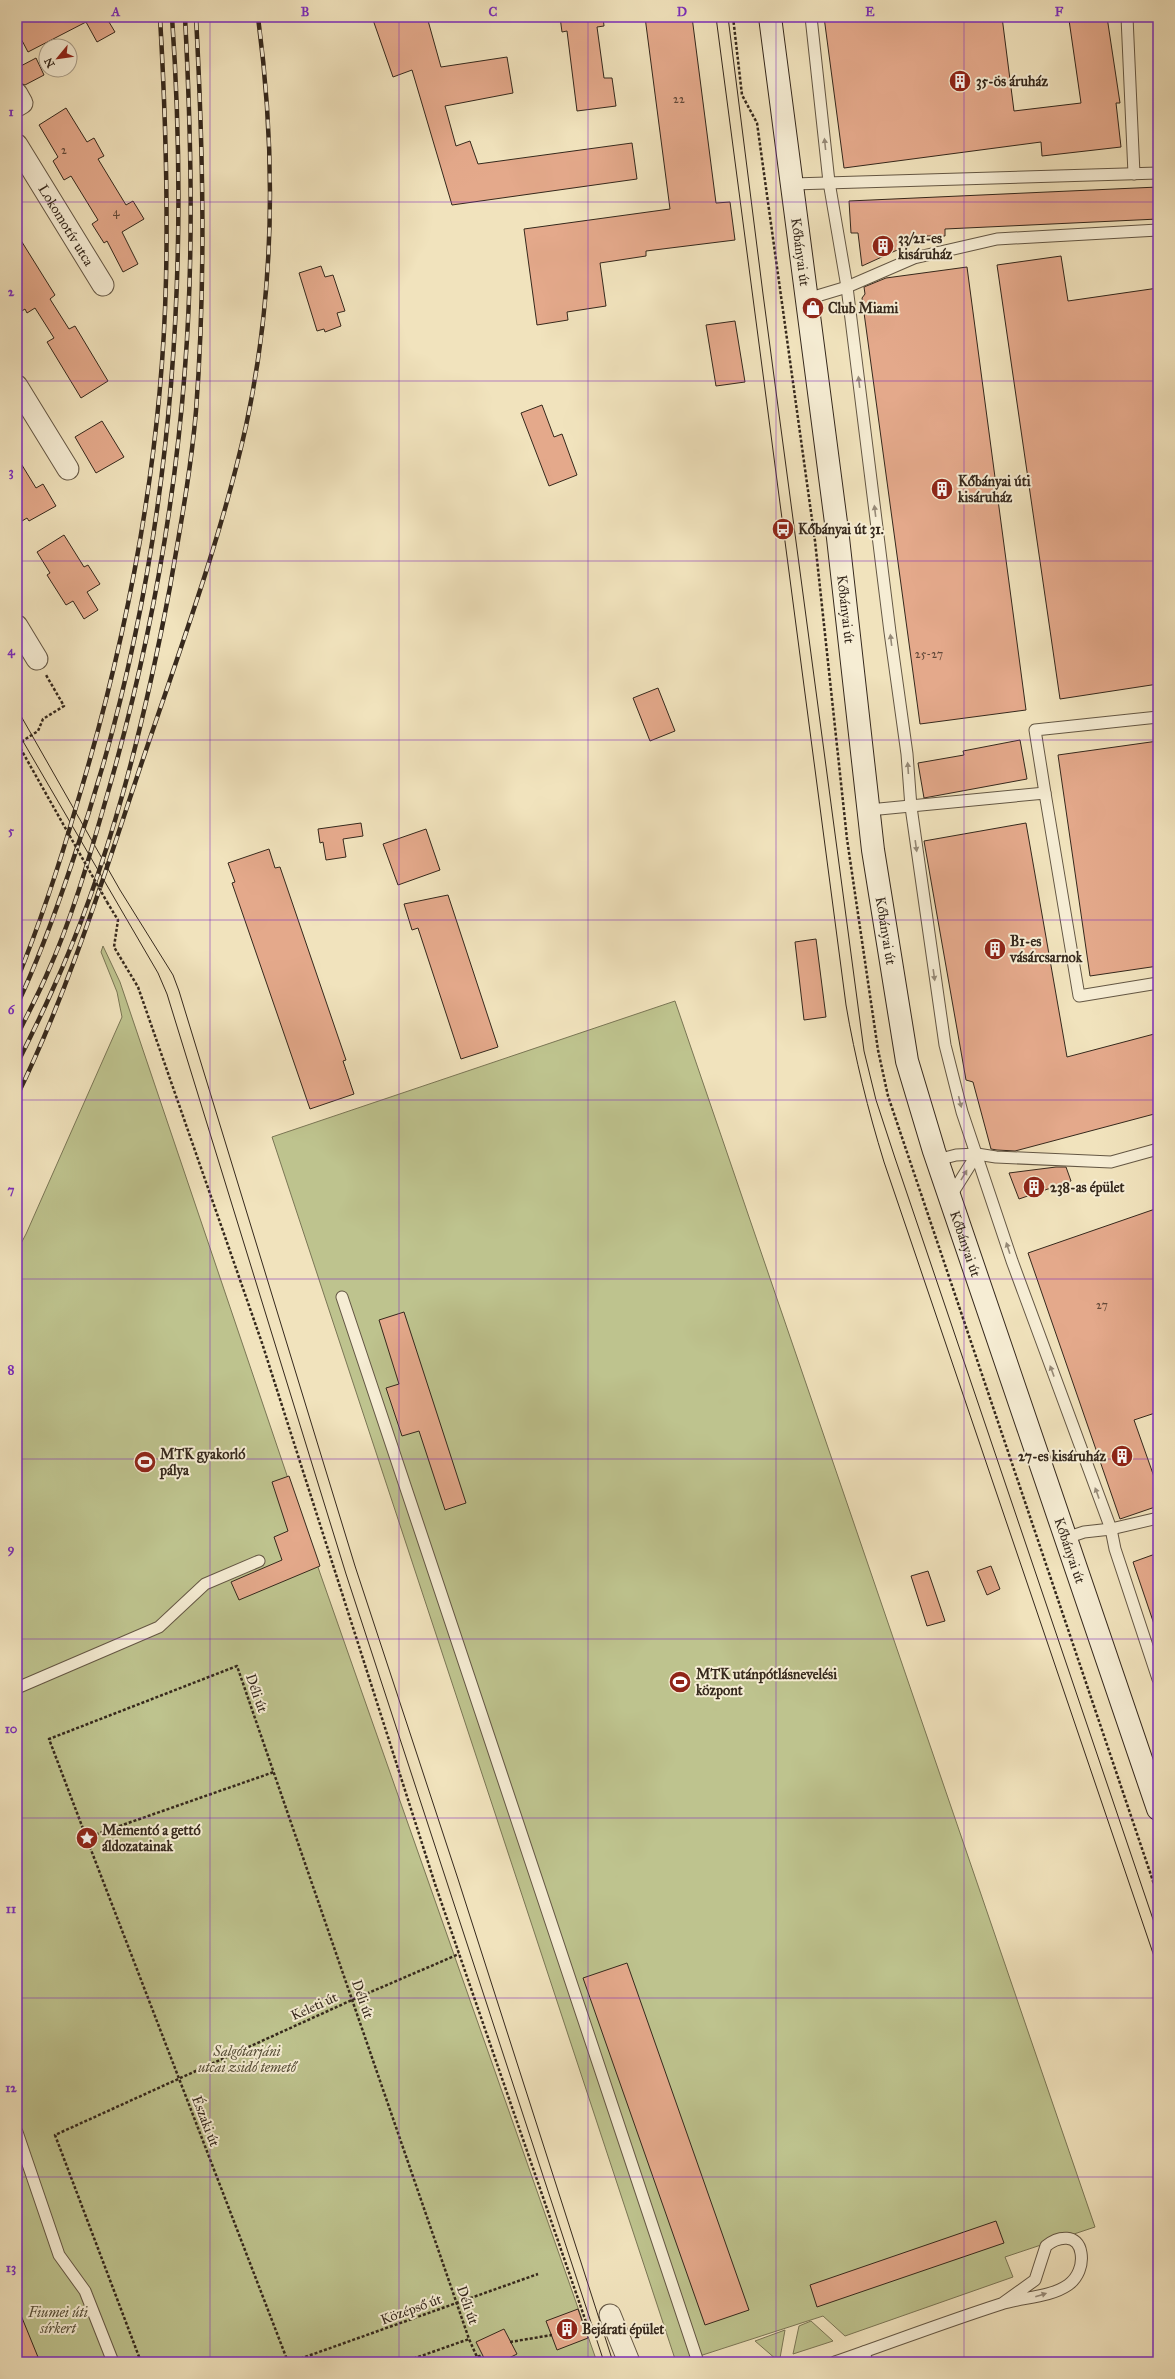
<svg xmlns="http://www.w3.org/2000/svg" width="1175" height="2379" font-family="'IM FELL Great Primer',serif">
	<style>
		.green { fill: #bec38e; stroke: #7a7655 }
		.building { fill: #e4a98b; stroke: #35281c }
		.lines { fill: none; stroke-linecap: round; stroke-linejoin: round }
		.service-casing { stroke: #645744; stroke-width: 13 }
		.minor-casing { stroke: #645744; stroke-width: 23 }
		.secondary-casing { stroke: #35281c; stroke-width: 24 }
		.path { stroke: #35281c; stroke-width: 2.5; stroke-dasharray: 3 2; stroke-linecap: butt }
		.service { stroke: #f6edd4; stroke-width: 11 }
		.minor { stroke: #f6edd4; stroke-width: 21 }
		.secondary { stroke: #f6edd4; stroke-width: 22 }
		.tram { stroke: #35281c; stroke-width: 1 }
		.rail-casing { stroke: #35281c; stroke-width: 4.5 }
		.rail { stroke: #f6edd4; stroke-width: 3; stroke-dasharray: 9; stroke-linecap: butt }
		.path-bridge { stroke: #35281c; stroke-width: 2.5; stroke-dasharray: 3 2; stroke-linecap: butt }
		.oneway { fill: #968a78 }
		.grid { fill: none; stroke: #7b2cbf; stroke-width: 1; stroke-opacity: 0.55 }
		.labels { text-anchor: middle; stroke-width: 4; stroke-linejoin: round; paint-order: stroke }
		.number-label { font-size: 12px; fill: #614838 }
		.poi-label { font-size: 14px; font-weight: bold; fill: #35281c; stroke: #f6edd4; text-anchor: start }
		.street-label { font-size: 14px; fill: #35281c; stroke: #f6edd4 }
		.park-label { font-size: 14px; font-style: italic; fill: #574f38; stroke: #f6edd4 }
		.neatline { fill: none; stroke: #7b2cbf; stroke-width: 1.5 }
		.grid-label { font-size: 13px; text-anchor: middle; font-weight: bold; fill: #7b2cbf }
	</style>
	<rect width="100%" height="100%" fill="#f1e3bd"/>
	<filter id="stains"><feTurbulence type="fractalNoise" baseFrequency=".005" numOctaves="4"/><feColorMatrix values="0 0 0 0 .2 0 0 0 0 .09 0 0 0 0 .02 0 0 0 .5 -.17"/></filter>
	<radialGradient id="worn" r=".72"><stop offset=".6" stop-color="#630" stop-opacity="0"/><stop offset="1" stop-color="#630" stop-opacity=".3"/></radialGradient>
	<g class="green">
		<polygon points="103,946 120,982 320,1573 597,2362 17,2362 17,1251 26,1234 122,1017 117,992 101,952"/>
		<polygon points="675,1001 1095,2227 1005,2257 1013,2277 845,2336 823,2316 681,2362 676,2362 272,1137"/>
		<polygon points="811,2321 833,2341 793,2354 799,2326"/>
		<polygon points="785,2330 780,2358 777,2360 755,2341"/>
	</g>
	<g class="building">
		<polygon points="23,17 106,17 115,32 97,42 86,22 28,52 17,31 17,20"/>
		<polygon points="372,17 427,17 441,67 507,57 513,93 445,106 456,146 470,141 478,164 632,143 637,179 452,205 412,70 393,77"/>
		<polygon points="560,17 603,17 604,26 597,27 604,78 612,78 616,106 577,111 567,31 562,32"/>
		<polygon points="645,17 692,17 716,203 730,202 735,240 646,251 646,256 600,263 606,306 567,312 568,320 537,325 524,229 670,209"/>
		<polygon points="824,17 1002,17 1014,111 1081,103 1069,20 1107,17 1120,103 1116,103 1121,147 1042,156 1041,142 844,168"/>
		<polygon points="36,58 44,75 25,85 20,83 17,78 17,68"/>
		<polygon points="66,108 87,142 94,138 104,156 98,159 126,205 133,201 144,219 122,232 138,264 123,272 107,241 104,243 92,224 98,220 71,176 64,180 53,161 58,157 39,125"/>
		<polygon points="1158,187 1158,219 945,229 945,236 927,236 927,239 917,241 862,266 858,233 851,233 849,201"/>
		<polygon points="17,234 55,295 50,299 69,329 75,326 108,381 81,398 47,342 54,338 35,308 27,313 25,309 17,314"/>
		<polygon points="1061,256 1068,301 1158,288 1158,684 1060,699 997,265"/>
		<polygon points="321,266 325,277 333,275 345,311 337,313 341,326 325,332 324,329 317,331 299,273"/>
		<polygon points="967,267 1026,710 920,724 862,298 865,294 864,287 886,278"/>
		<polygon points="735,321 745,382 716,386 706,325"/>
		<polygon points="542,405 554,437 562,434 577,475 549,486 521,413"/>
		<polygon points="102,421 124,457 96,473 75,437"/>
		<polygon points="17,457 36,488 43,484 56,506 29,521 27,518 17,524"/>
		<polygon points="64,535 84,567 88,565 100,584 87,592 98,610 84,619 73,601 66,605 47,575 50,573 37,552"/>
		<polygon points="658,688 675,731 650,741 633,698"/>
		<polygon points="1020,740 1027,779 924,798 918,763 964,755 963,751"/>
		<polygon points="1158,741 1158,966 1090,976 1058,755"/>
		<polygon points="361,823 363,836 343,839 346,857 326,860 323,842 320,843 318,829"/>
		<polygon points="1026,823 1067,1057 1158,1033 1158,1113 1015,1151 997,1150 991,1149 973,1082 966,1080 924,841"/>
		<polygon points="426,829 440,870 398,885 383,844"/>
		<polygon points="269,849 275,868 280,867 346,1060 343,1061 354,1094 310,1109 232,883 235,882 228,863"/>
		<polygon points="448,895 498,1047 461,1059 418,928 412,930 404,904"/>
		<polygon points="816,939 826,1017 804,1020 795,942"/>
		<polygon points="1056,1167 1066,1167 1071,1181 1019,1199 1009,1173"/>
		<polygon points="1158,1208 1158,1412 1134,1420 1158,1488 1158,1506 1120,1519 1028,1253"/>
		<polygon points="404,1312 466,1503 445,1510 419,1431 402,1436 386,1388 399,1384 379,1320"/>
		<polygon points="289,1476 320,1566 239,1600 231,1582 282,1560 274,1537 288,1531 272,1482"/>
		<polygon points="1158,1553 1158,1626 1155,1627 1133,1562"/>
		<polygon points="991,1566 1000,1589 987,1595 977,1571"/>
		<polygon points="928,1571 945,1621 927,1626 911,1576"/>
		<polygon points="627,1963 749,2310 705,2325 583,1978"/>
		<polygon points="996,2221 1004,2243 817,2307 810,2285"/>
		<polygon points="17,2308 18,2308 40,2362 17,2362"/>
		<polygon points="578,2309 588,2338 557,2350 546,2321"/>
		<polygon points="504,2329 517,2354 501,2362 486,2362 476,2342"/>
	</g>
	<g class="lines">
		<g class="service-casing">
			<g id="service">
				<polyline points="811,17 829,182 847,287 890,632 907,754 911,807 945,1045 962,1112 1012,1261 1111,1529 1115,1549 1158,1679"/>
				<polyline points="1127,17 1134,174"/>
				<polyline points="793,184 1158,173"/>
				<polyline points="807,299 847,287 914,258 997,239 1158,230"/>
				<polyline points="1045,793 1035,730 1158,717"/>
				<polyline points="869,810 1045,793 1079,996 1158,983"/>
				<polyline points="937,1160 956,1155 977,1154 996,1157 1111,1162 1158,1149"/>
				<polyline points="950,1197 977,1154"/>
				<polyline points="342,1297 698,2362"/>
				<polyline points="1066,1538 1084,1532 1111,1529 1158,1518"/>
				<polyline points="17,1688 159,1627 205,1584 259,1561"/>
				<polyline points="17,2132 59,2255 85,2291 113,2362"/>
				<polyline points="864,2352 867,2362"/>
				<path d="M835,2362C890,2343 945,2322 1001,2304C1022,2297 1049,2298 1068,2285C1078,2278 1083,2265 1081,2253C1078,2233 1058,2236 1046,2246L1035,2280L1003,2303"/>
			</g>
		</g>
		<g class="minor-casing">
			<g id="minor">
				<polyline points="17,94 22,103 17,106"/>
				<path id="s1" d="M17,145L103,285"/>
				<polyline points="17,386 68,469"/>
				<polyline points="17,626 37,659"/>
				<polyline points="610,2315 629,2362"/>
			</g>
		</g>
		<g class="secondary-casing">
			<g id="secondary">
				<path id="s2" d="M770,17L838,538L873,850L907,1061L934,1151L1158,1809"/>
			</g>
		</g>
		<g class="path">
			<polyline points="733,17 742,95 757,123 815,541 847,839 878,1050 888,1096 1158,1896"/>
			<polyline points="17,757 21,755 18,744 38,731 43,719 64,706 46,675"/>
			<polyline points="107,902 118,920 114,947 138,987 262,1343 435,1884 586,2322"/>
			<polyline points="85,1834 91,1836 88,1842 83,1839 85,1834 49,1739 237,1666 469,2339 477,2357 482,2355"/>
			<polyline points="91,1836 274,1772"/>
			<polyline points="88,1842 288,2362"/>
			<polyline points="510,2342 552,2335"/>
			<polyline points="141,2362 55,2135 352,2000 459,1954"/>
			<polyline points="291,2362 538,2274"/>
			<polyline points="404,2362 469,2339"/>
		</g>
		<use href="#service" class="service"/>
		<use href="#minor" class="minor"/>
		<use href="#secondary" class="secondary"/>
		<g class="tram">
			<path d="M716,17L846,1005C855,1058 868,1110 884,1162L1158,1968"/>
			<polyline points="728,17 763,294 864,1051 876,1100 895,1158 1158,1934"/>
			<polyline points="17,709 120,890 173,975 179,991 355,1566 458,1879 613,2362"/>
			<polyline points="17,731 158,973 167,994 346,1574 604,2362"/>
		</g>
		<g class="rail-casing">
			<g id="rail">
				<path d="M17,980C40,923 59,866 76,807C128,636 162,458 166,279C168,191 165,104 160,17"/>
				<path d="M17,1005C39,959 56,911 72,863C167,591 192,303 172,17"/>
				<path d="M17,1036C27,1015 38,995 47,974C71,921 88,862 104,806C146,663 174,517 185,368C194,252 191,133 185,17"/>
				<path d="M17,1064C29,1040 41,1016 52,991C110,864 144,724 170,587C180,529 191,470 196,411C206,280 203,148 196,17"/>
				<path d="M17,1096C70,988 105,872 143,759C180,649 221,539 246,426C275,291 276,153 258,17"/>
			</g>
		</g>
		<use href="#rail" class="rail"/>
		<polyline class="path-bridge" points="18,744 107,902"/>
	</g>
	<defs><path id="oneway-solid" d="M-6-.8H1V-3.2L6.5 0L1 3.2V.8H-6Z"/></defs>
	<g class="oneway">
		<use href="#oneway-solid" transform="translate(825 144) rotate(-96)"/>
		<use href="#oneway-solid" transform="translate(859 382) rotate(-97)"/>
		<use href="#oneway-solid" transform="translate(875 511) rotate(-97)"/>
		<use href="#oneway-solid" transform="translate(891 640) rotate(-97)"/>
		<use href="#oneway-solid" transform="translate(908 768) rotate(-94)"/>
		<use href="#oneway-solid" transform="translate(916 846) rotate(82)"/>
		<use href="#oneway-solid" transform="translate(934 975) rotate(82)"/>
		<use href="#oneway-solid" transform="translate(960 1102) rotate(76)"/>
		<use href="#oneway-solid" transform="translate(964 1175) rotate(-59)"/>
		<use href="#oneway-solid" transform="translate(1008 1248) rotate(-108)"/>
		<use href="#oneway-solid" transform="translate(1052 1371) rotate(-110)"/>
		<use href="#oneway-solid" transform="translate(1097 1493) rotate(-110)"/>
		<use href="#oneway-solid" transform="translate(1041 2295) rotate(-18)"/>
	</g>
	<path class="grid" d="M210,17V2362M399,17V2362M588,17V2362M776,17V2362M964,17V2362M17,202H1158M17,381H1158M17,561H1158M17,740H1158M17,920H1158M17,1100H1158M17,1279H1158M17,1459H1158M17,1639H1158M17,1818H1158M17,1998H1158M17,2177H1158"/>
	<defs>
		<g id="building-disc" transform="scale(1.15)"><circle r="9.5" fill="#8f2418" stroke="#f6edd4"/><path d="M-4-6H4V6H1V3H-1V6H-4ZM-2.5-4.3h1.7v1.8h-1.7ZM.8-4.3h1.7v1.8H.8ZM-2.5-1h1.7V.8h-1.7ZM.8-1h1.7V.8H.8Z" fill="#fff"/></g>
		<g id="shop-disc" transform="scale(1.15)"><circle r="9.5" fill="#8f2418" stroke="#f6edd4"/><path d="M-5-2.5h2.3a2.7 3.5 0 0 1 5.4 0H5L5.5 6h-11ZM-1.5-2.5h3a1.5 2.3 0 0 0-3 0Z" fill="#fff"/></g>
		<g id="bus-disc" transform="scale(1.15)"><circle r="9.5" fill="#8f2418" stroke="#f6edd4"/><path d="M-5-6H5V4H4V6H2V4H-2V6H-4V4H-5ZM-3.5-4V0h7V-4ZM-3.5 1.2v1.5H-2V1.2ZM2 1.2v1.5H3.5V1.2Z" fill="#fff"/></g>
		<g id="stadium-disc" transform="scale(1.15)"><circle r="9.5" fill="#8f2418" stroke="#f6edd4"/><path d="M0-5a6.5 5 0 1 0 0 10a6.5 5 0 1 0 0-10ZM-3.5-1.8h7v3.6h-7Z" fill="#fff"/></g>
		<g id="sight-disc" transform="scale(1.15)"><circle r="9.5" fill="#8f2418" stroke="#f6edd4"/><path d="M0-6L1.8-2.2L6-1.7L2.9 1.2L3.7 5.4L0 3.3L-3.7 5.4L-2.9 1.2L-6-1.7L-1.8-2.2Z" fill="#fff"/></g>
	</defs>
	<g fill-rule="evenodd">
		<use href="#building-disc" x="960" y="81"/>
		<use href="#building-disc" x="883" y="246"/>
		<use href="#shop-disc" x="813" y="308"/>
		<use href="#building-disc" x="942" y="489"/>
		<use href="#bus-disc" x="783" y="529"/>
		<use href="#building-disc" x="995" y="949"/>
		<use href="#building-disc" x="1034" y="1187"/>
		<use href="#building-disc" x="1122" y="1456"/>
		<use href="#stadium-disc" x="145" y="1462"/>
		<use href="#stadium-disc" x="680" y="1682"/>
		<use href="#sight-disc" x="87" y="1838"/>
		<use href="#building-disc" x="567" y="2329"/>
	</g>
	<g class="labels">
		<g class="number-label">
			<text x="679" y="103">22</text>
			<text x="64" y="154">2</text>
			<text x="116" y="216">4</text>
			<text x="929" y="658">25-27</text>
			<text x="1102" y="1309">27</text>
		</g>
		<g class="poi-label">
			<text x="976" y="86">35-ös áruház</text>
			<text x="898" y="243">33/21-es<tspan x="898" dy="16">kisáruház</tspan></text>
			<text x="828" y="313">Club Miami</text>
			<text x="958" y="486">Kőbányai úti<tspan x="958" dy="16">kisáruház</tspan></text>
			<text x="798" y="534">Kőbányai út 31.</text>
			<text x="1010" y="946">B1-es<tspan x="1010" dy="16">vásárcsarnok</tspan></text>
			<text x="1050" y="1192">238-as épület</text>
			<text x="160" y="1459">MTK gyakorló<tspan x="160" dy="16">pálya</tspan></text>
			<text x="1106" y="1461" text-anchor="end">27-es kisáruház</text>
			<text x="696" y="1679">MTK utánpótlásnevelési<tspan x="696" dy="16">központ</tspan></text>
			<text x="102" y="1835">Mementó a gettó<tspan x="102" dy="16">áldozatainak</tspan></text>
			<text x="582" y="2334">Bejárati épület</text>
		</g>
		<g class="street-label">
			<text dy="5" stroke="none"><textPath href="#s1" startOffset="94">Lokomotív utca</textPath></text>
			<text dy="5" stroke="none"><textPath href="#s2" startOffset="237">Kőbányai út</textPath></text>
			<text dy="5" stroke="none"><textPath href="#s2" startOffset="597">Kőbányai út</textPath></text>
			<text dy="5" stroke="none"><textPath href="#s2" startOffset="921">Kőbányai út</textPath></text>
			<text dy="5" stroke="none"><textPath href="#s2" startOffset="1245">Kőbányai út</textPath></text>
			<text dy="5" stroke="none"><textPath href="#s2" startOffset="1569">Kőbányai út</textPath></text>
			<text transform="translate(257 1693) rotate(71)" y="5">Déli út</text>
			<text transform="translate(363 1999) rotate(71)" y="5">Déli út</text>
			<text transform="translate(314 2006) rotate(-24)" y="5">Keleti út</text>
			<text transform="translate(206 2121) rotate(69)" y="5">Északi út</text>
			<text transform="translate(468 2305) rotate(71)" y="5">Déli út</text>
			<text transform="translate(411 2309) rotate(-20)" y="5">Középső út</text>
		</g>
		<g class="park-label">
			<text x="247" y="2056">Salgótarjáni<tspan x="247" dy="16">utcai zsidó temető</tspan></text>
			<text x="58" y="2317">Fiumei úti<tspan x="58" dy="16">sírkert</tspan></text>
		</g>
	</g>
	<rect width="1175" height="2379" fill="none" stroke="#f1e3bd" stroke-width="44"/>
	<g transform="translate(58 58) rotate(241)"><circle r="19" fill="#f6edd4" stroke="#a99e8a"/>
	<path d="M0-3L7 15L0 10L-7 15Z" fill="#8f2418"/>
	<text y="-6" font-size="11" font-weight="bold" text-anchor="middle" fill="#35281c">N</text>
	</g>
	<rect x="22" y="22" width="1131" height="2335" class="neatline"/>
	<g class="grid-label">
		<text x="116" y="16">A</text>
		<text x="305" y="16">B</text>
		<text x="493" y="16">C</text>
		<text x="682" y="16">D</text>
		<text x="870" y="16">E</text>
		<text x="1059" y="16">F</text>
		<text x="11" y="116">1</text>
		<text x="11" y="296">2</text>
		<text x="11" y="476">3</text>
		<text x="11" y="655">4</text>
		<text x="11" y="835">5</text>
		<text x="11" y="1014">6</text>
		<text x="11" y="1194">7</text>
		<text x="11" y="1374">8</text>
		<text x="11" y="1553">9</text>
		<text x="11" y="1733">10</text>
		<text x="11" y="1913">11</text>
		<text x="11" y="2092">12</text>
		<text x="11" y="2272">13</text>
	</g>
	<rect width="100%" height="100%" filter="url(#stains)"/>
	<rect width="100%" height="100%" fill="url(#worn)"/>
</svg>
